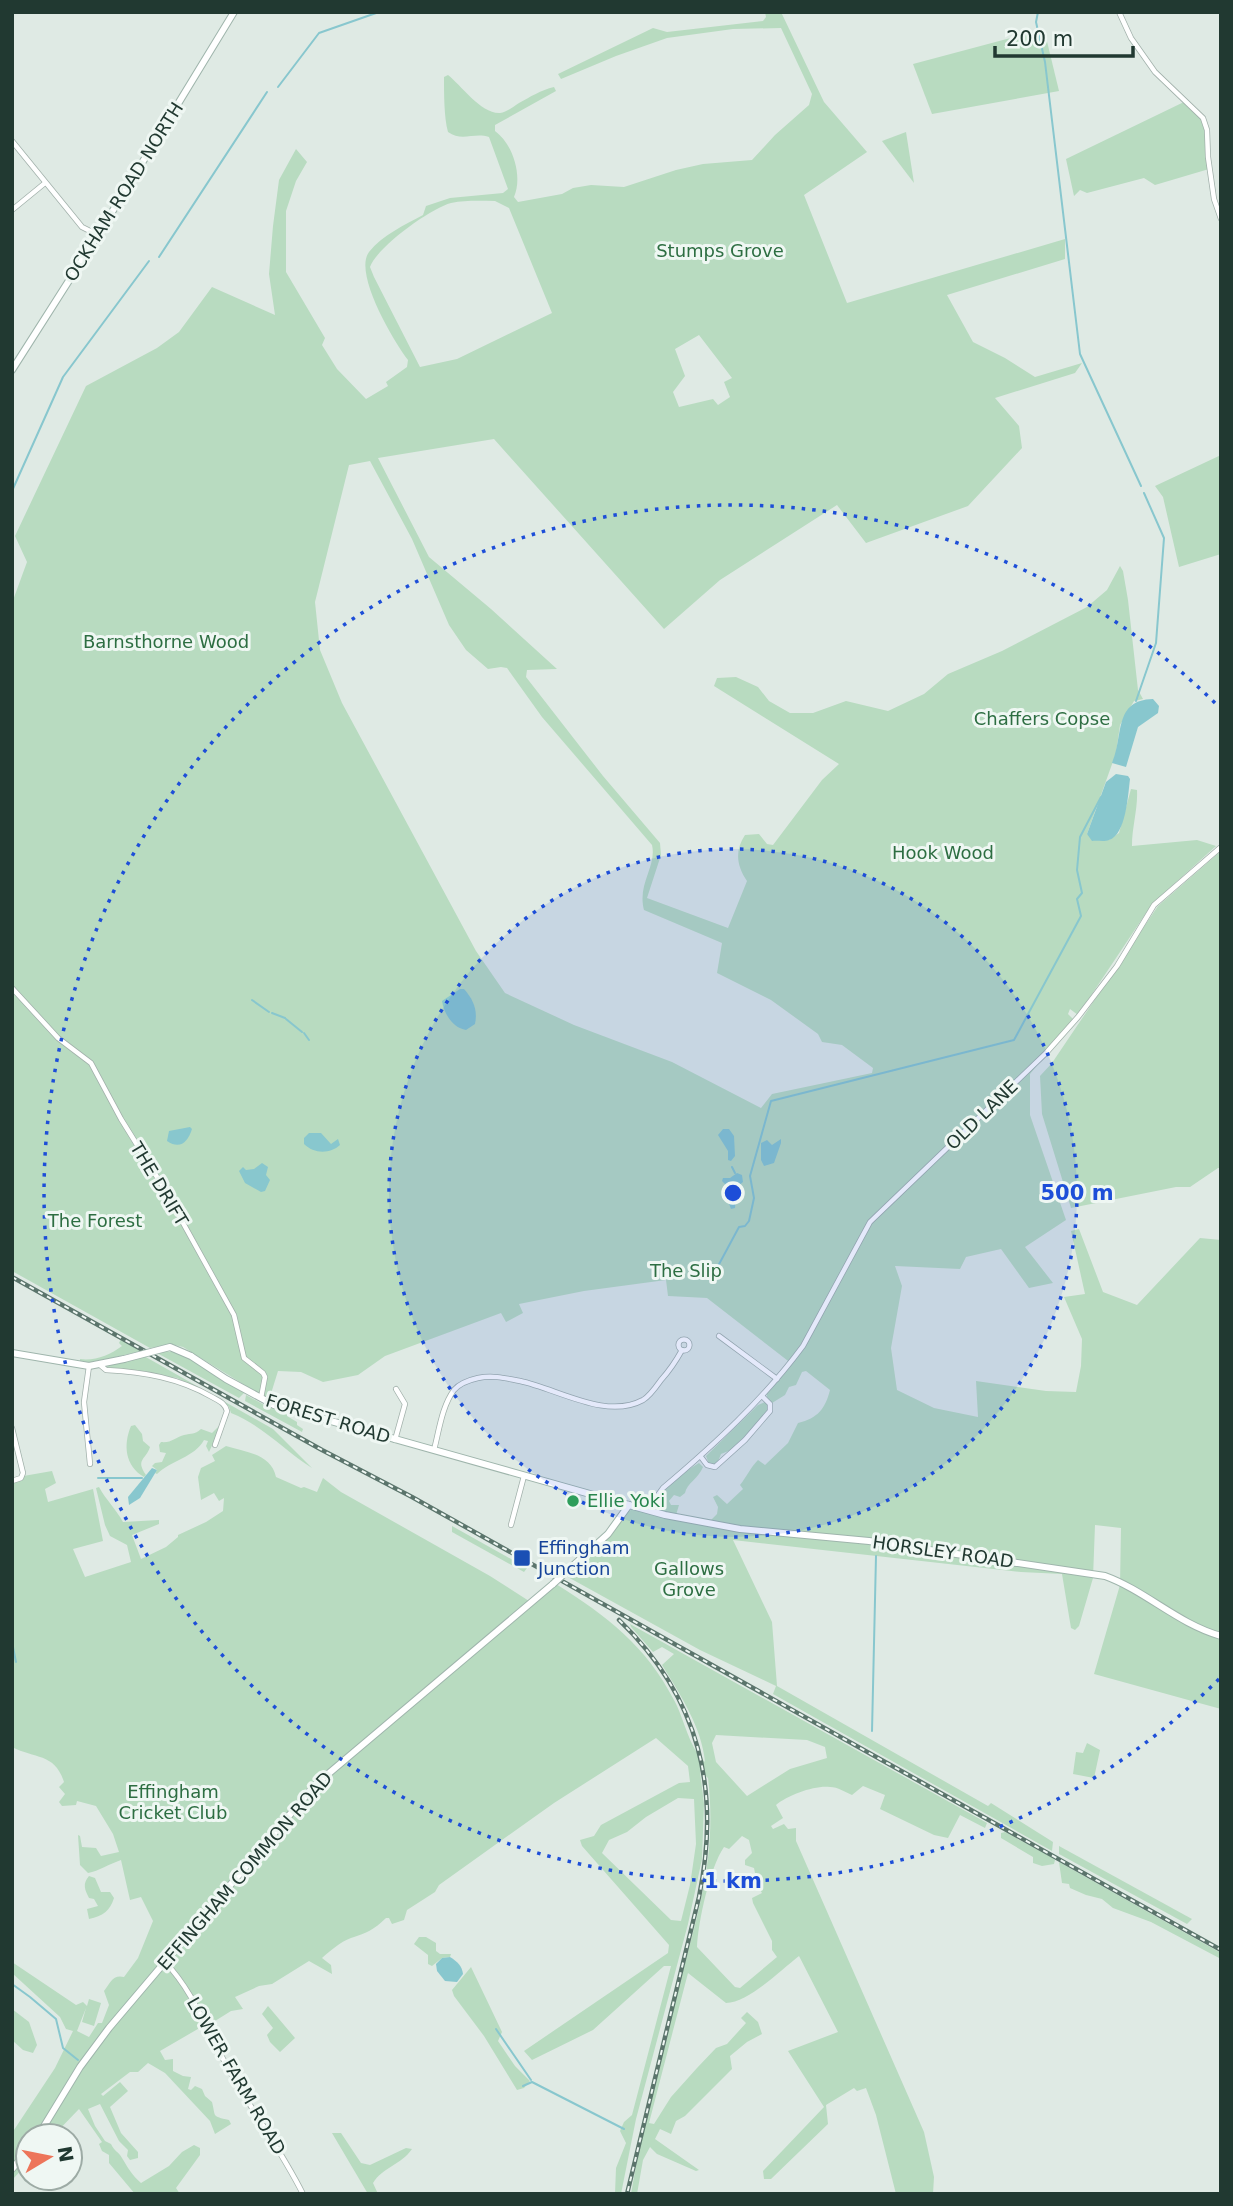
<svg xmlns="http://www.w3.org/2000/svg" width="1233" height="2206" font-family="'DejaVu Sans',sans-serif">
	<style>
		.green { fill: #b8dbc0; fill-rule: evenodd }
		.water { fill: #88c7ce }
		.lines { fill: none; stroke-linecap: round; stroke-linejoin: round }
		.stream { stroke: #88c7ce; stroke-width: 2 }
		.street-casing { stroke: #a2b1ab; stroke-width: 6 }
		.secondary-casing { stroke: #9fb5ac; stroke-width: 8 }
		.street { stroke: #fff; stroke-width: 4.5 }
		.secondary { stroke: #fff; stroke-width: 6 }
		.rail-casing { stroke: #5b756c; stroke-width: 4.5 }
		.rail { stroke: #eff7f3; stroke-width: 2; stroke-dasharray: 5; stroke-linecap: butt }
		.secondary-bridge-casing { stroke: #9fb5ac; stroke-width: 8; stroke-linecap: butt }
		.secondary-bridge { stroke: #fff; stroke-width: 6 }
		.ring { fill: none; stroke: #1d4ed8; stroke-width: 3.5; stroke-dasharray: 3.5 7 }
		.leisure-dot { fill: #2e9e5b; stroke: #eff7f3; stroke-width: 2.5 }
		.transit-dot { fill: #1a4fb4; stroke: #eff7f3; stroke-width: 2.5 }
		.labels { text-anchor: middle; stroke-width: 6; stroke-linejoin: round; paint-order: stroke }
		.street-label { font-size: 18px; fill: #213931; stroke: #eff7f3 }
		.park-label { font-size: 18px; fill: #2d6e42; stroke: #eff7f3 }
		.leisure-label { font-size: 18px; fill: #27864d; stroke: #eff7f3; text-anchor: start }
		.transit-label { font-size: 18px; fill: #164399; stroke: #eff7f3; text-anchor: start }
		.centre { fill: #1d4ed8; stroke: #eff7f3; stroke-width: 3.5 }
		.ring-label { font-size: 21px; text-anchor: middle; font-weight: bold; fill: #1d4ed8; stroke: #eff7f3; stroke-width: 6; stroke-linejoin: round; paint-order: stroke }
	</style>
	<rect width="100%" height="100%" fill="#dfeae4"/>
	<g class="green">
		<path d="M765,12H781L824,102L867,152L804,195L847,303L1065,239V259L947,295L973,342L1005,358L1035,377L1082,363L1075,373L995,398L1019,426L1022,448L968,506L866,543L837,505L720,580L664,629L494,439L378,458L429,557L491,609L557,669L527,670L526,677L603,776L660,843L661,855L647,898L728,928L747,881C736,865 735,850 745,835L759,834L767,844L773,845L822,780L839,764L714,686L717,678L736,677L758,687L769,701L790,713H813L846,701L888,711L924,694L948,674L1002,651L1087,607L1107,590L1120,566L1123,571L1128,600L1138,690L1143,699L1134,701L1120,725L1116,753L1087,834L1099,840H1109L1119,833L1131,789L1137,790C1138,809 1132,827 1132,846L1197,840L1216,846L1152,904L1078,1015L1070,1009L1068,1014L1074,1020L1030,1074V1115L1066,1220L1025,1247L1053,1283L1029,1288L1001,1249L966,1257L960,1269L895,1266L902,1286L891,1348L897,1390L934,1408L978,1417L976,1381L1046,1391L1076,1392L1081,1366L1082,1339L1064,1297L1085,1294L1071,1231L1079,1229L1103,1292L1137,1305L1200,1238L1221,1240V1709L1094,1674L1120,1585L1121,1528L1095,1525L1093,1578L1079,1626L1075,1630L1071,1628L1062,1574L1021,1572L733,1540L772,1622L777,1686L988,1806L991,1803L1053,1842L1052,1851L773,1694L776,1686L700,1650L566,1576L617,1527L627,1513L632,1509L710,1521L717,1514L718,1507L713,1497L717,1495L727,1504L743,1489L740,1485C747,1476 751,1467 758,1460L765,1465L788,1443L798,1423C818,1418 825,1409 830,1390L806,1371L802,1372L796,1385L789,1387L785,1395L772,1403L767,1397V1393L792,1364L707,1298L668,1296L666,1280L584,1291L519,1304L523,1313L506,1322L501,1313L385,1356L358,1375L323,1382L301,1372L278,1371L269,1400L183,1347L171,1344L150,1348L12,1271V603L27,562L15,536L86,386L157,348L179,332L212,287L275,315L269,274L273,226L279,180L296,149L307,162L296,181L286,211V272L325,338L322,345L337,369L366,399L388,386L386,382L407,367L408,360C394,342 353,273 369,252C382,235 405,225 423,215L426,206L450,198L503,193L508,189L489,137C474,132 462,142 448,132C444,118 444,93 444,77L448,75C461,85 481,114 500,113C507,112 513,107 519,103C530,97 541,90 554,87L556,91L495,125V131C513,144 523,176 514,197L518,202L562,194L573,188L591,185L624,187L676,170L703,164L752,160L775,135L809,105L812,94L781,28L733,29L667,38L616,56L561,79L558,74L653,28L667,32L763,21L766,17ZM495,201L509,208L552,313L457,359L420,367L374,277L370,267C377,247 431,208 451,203C466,200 481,201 495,201ZM699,335L732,378L724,382L730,397L718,405L713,399L679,407L673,392L685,376L675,349ZM370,461L412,539L449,625L466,650L488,669L501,667L507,668L542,717L652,845C657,866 637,884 644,910L722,943L717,973L771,1000L818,1034L822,1042L842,1045L873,1068L872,1073L772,1094L761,1108L672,1062L574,1025L505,993L476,951L342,703L320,650L315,602L349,465Z"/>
		<polygon points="1044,29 1059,91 932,114 913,64"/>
		<polygon points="1186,101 1205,123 1209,169 1155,185 1144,178 1087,193 1080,190 1074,196 1066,159"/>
		<polygon points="906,132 914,183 882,141"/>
		<polygon points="1221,455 1221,554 1179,567 1163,497 1155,486"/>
		<polygon points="1221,851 1221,1168 1218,1168 1190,1187 1176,1187 1071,1208 1042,1114 1040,1076 1052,1063 1158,906"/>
		<path d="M121,1339L141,1351L90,1363H80V1359C95,1361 110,1355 122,1346L119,1343Z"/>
		<polygon points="163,1351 181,1353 244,1393 239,1398 157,1353"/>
		<path d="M144,1356L273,1429L312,1468C286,1452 262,1425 231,1413L229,1407L222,1401L177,1378L105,1367Z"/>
		<polygon points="246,1395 268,1407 287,1412 287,1416 297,1422 297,1425 303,1429 302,1432 245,1401"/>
		<polygon points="765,1402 769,1407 767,1414 731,1450 721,1454 717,1464 709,1464 706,1456 758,1405"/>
		<path d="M135,1425L142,1434L143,1441L150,1447C146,1460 135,1459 146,1475L144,1477C125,1466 123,1445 131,1426Z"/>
		<path d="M219,1426H221L209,1452L206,1446L208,1441L204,1440C195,1457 170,1461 157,1474L155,1473L157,1470L152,1466L155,1463L162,1462L166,1453L160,1452L159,1445L161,1442C172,1443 174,1438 184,1435C192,1433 194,1435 201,1429L212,1433Z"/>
		<path d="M226,1446C244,1452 271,1453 276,1477L301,1488L304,1487L317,1492L323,1478L341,1492L490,1576L529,1601L556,1584C607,1616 646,1646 674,1700C685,1720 688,1746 705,1762C702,1728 680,1694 662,1665L674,1654L662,1647L653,1652L631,1627L630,1624L987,1823L985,1828L960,1815L948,1838L934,1835L880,1809L885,1795L863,1786L852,1795C845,1792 838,1787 830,1787C815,1785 788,1795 776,1805L783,1818L771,1826L773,1829L784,1824L788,1829L796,1828V1841L924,2132L934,2177L933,2194H896L876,2115L866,2088L857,2091L854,2088L826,2105L828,2124L771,2179H764L763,2171L824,2107L788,2051L838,2032L799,1956C781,1970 749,2002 726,2003L688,1973L649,2123L654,2124L671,2097L697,2068L716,2048L727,2044L746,2023L741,2018L747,2012L758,2022L762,2034L747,2042L730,2056L732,2069L685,2116L676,2121L671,2134L660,2129L655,2139L699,2170L696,2171L657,2154L650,2147L643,2160L637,2194H631C643,2122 662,2052 680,1982C699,1909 717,1854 708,1778L700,1771L704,1804L702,1859L688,1924L636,2119L621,2194H615L616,2168L626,2143L620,2131L624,2122L632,2115L671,1966H664L593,2030L532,2060L524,2051L668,1953L669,1945L582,1846L580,1840L594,1836L601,1825L679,1783L690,1782L688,1766L656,1738L554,1803L439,1885L435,1892L407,1910L404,1920L392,1924L389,1918H386C374,1930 366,1933 351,1938C340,1942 330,1951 322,1958L331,1965L332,1974L309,1961L272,1984L259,1986L235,1997L243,2009L231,2011L215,2021L216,2028L212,2029L206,2020L203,2026L160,2051L165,2060L173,2059V2071L183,2076L191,2077L188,2089L191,2090L195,2086L202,2089L205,2096L212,2102C216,2117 211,2116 229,2120L231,2124L215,2134L210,2121L165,2073L148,2063L138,2072H130L101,2094L103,2096L120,2082L128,2091L110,2107L121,2133L138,2152V2158L130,2160L127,2156L128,2150L119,2141L100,2104L88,2109L95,2126L105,2141L111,2144C114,2151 119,2152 122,2158C128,2168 132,2175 141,2183L169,2166L182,2152L194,2145L200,2148V2155L176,2188L180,2194H135L109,2163V2155L102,2151L99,2144L102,2142L79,2109L53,2136H28V2163L12,2180V2133L55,2068L73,2031L66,2029L60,2017L12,1973V1962L76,2005L83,2002L87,2006L89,1999L101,2003L94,2026L82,2022L86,2008L77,2031L89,2037L98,2023H102L109,2005L104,1991C110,1983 113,1974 124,1977L138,1958L153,1921L141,1897L130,1900L121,1860C109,1864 99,1871 88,1873L80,1865L78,1835L80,1836L82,1847L96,1848L101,1856L119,1852L113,1834L96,1806L77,1801L76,1805L62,1806L59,1802L65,1794L59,1787L64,1782C55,1753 35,1759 12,1747V1478L52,1471L56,1483L45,1489L48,1502L93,1489L103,1541L73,1549L85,1577L131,1562L127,1545L110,1536L105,1525L96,1488L99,1487C106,1500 116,1509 123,1522L159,1520V1524L132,1535L141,1559L166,1547L178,1537V1535L206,1522L223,1511L224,1498L219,1501L214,1493L201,1500L198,1477L201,1468L215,1461L212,1455ZM716,1735L807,1740L825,1747L827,1758L790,1769L747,1796L716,1762L712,1743ZM678,1798L694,1799L696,1844L690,1885L681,1921L671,1920L602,1853L609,1840L627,1832L646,1817ZM742,1836L749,1840L752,1853L745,1860V1865L754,1868L755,1873L752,1877L762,1893L752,1898L753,1903L772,1941V1950L777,1957L740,1988L735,1987L697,1947C698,1922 710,1867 724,1847L729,1849Z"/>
		<path d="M699,1463L703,1467C699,1478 687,1483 685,1493L680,1497L674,1495L669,1501L671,1505H679L676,1515L661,1512C652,1490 682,1474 699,1463Z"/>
		<polygon points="452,1526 527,1568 524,1572 452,1532"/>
		<polygon points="1087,1743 1100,1750 1094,1778 1073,1774 1076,1752 1083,1753"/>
		<polygon points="1005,1832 1051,1857 1055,1860 1054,1864 1042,1866 1033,1863 1033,1857 1001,1838 1001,1833"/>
		<polygon points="1059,1846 1192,1919 1187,1924 1059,1854"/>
		<polygon points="1059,1862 1221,1953 1221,1959 1151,1922 1113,1908 1102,1899 1086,1895 1070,1888 1069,1884 1062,1883"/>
		<path d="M89,1876L95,1878L101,1892H110L114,1898C110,1911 103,1916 89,1919L87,1909L98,1906L94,1899L89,1898C85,1890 82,1884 89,1876Z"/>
		<polygon points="419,1937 426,1937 436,1943 436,1951 440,1954 451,1954 450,1957 442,1958 432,1966 428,1964 428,1955 414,1944"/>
		<polygon points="471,1967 502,2032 498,2041 515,2066 530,2081 524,2088 517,2090 484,2036 454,1996 452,1990"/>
		<polygon points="268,2006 295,2038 280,2052 270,2042 267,2035 273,2028 262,2014"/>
		<polygon points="12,2009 29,2022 37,2045 33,2053 23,2050 12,2040"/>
		<path d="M332,2133H341L361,2163L370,2165L406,2148L412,2149C401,2165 383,2167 373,2183L378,2194H368Z"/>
	</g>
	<g class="water">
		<path d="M1153,699L1159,706L1158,713L1138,727L1126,767L1112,763C1124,736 1113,700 1153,699Z"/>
		<path d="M1116,774L1128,776L1130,779C1128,795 1126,835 1109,840C1104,842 1097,840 1092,841L1087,834L1106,782Z"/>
		<path d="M460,989H464C473,999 478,1010 475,1024L466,1030C453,1028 444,1014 442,1001Z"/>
		<path d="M190,1127L192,1129C188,1142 180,1150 167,1141L169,1131Z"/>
		<polygon points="723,1129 729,1129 734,1136 735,1156 731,1161 728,1160 728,1151 718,1135"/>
		<path d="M309,1133H321L331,1144L338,1139L340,1145C330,1154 314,1154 304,1144V1138Z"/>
		<polygon points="781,1139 781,1143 774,1163 764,1166 761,1160 761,1143 767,1140 772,1145"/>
		<polygon points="262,1163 268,1167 266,1175 270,1180 265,1191 261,1192 245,1183 239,1171 243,1167 246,1170 254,1169"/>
		<polygon points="737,1173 742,1175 743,1182 737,1187 735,1208 731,1209 725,1193 725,1184 722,1181 723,1178 730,1178"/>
		<polygon points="152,1468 157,1470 140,1498 129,1505 128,1497"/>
		<path d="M450,1957C458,1962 462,1966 463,1974L457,1982L445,1981L437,1971L436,1964L442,1958Z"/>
	</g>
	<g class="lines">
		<g class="stream">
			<polyline points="1038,12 1036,22 1045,62 1080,354 1141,486"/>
			<polyline points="278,87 319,33 379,12"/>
			<polyline points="159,257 267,92"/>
			<polyline points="12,491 63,377 149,261"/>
			<polyline points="1136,701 1156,643 1164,538 1144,493"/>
			<polyline points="252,1000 269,1012"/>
			<polyline points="272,1013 285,1018"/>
			<polyline points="286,1019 302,1032"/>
			<polyline points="304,1033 309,1040"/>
			<polyline points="732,1167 735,1173"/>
			<polyline points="710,1281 739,1227 745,1226 749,1221 754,1198 750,1176 771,1101 1014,1040 1081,916 1077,899 1082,893 1077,870 1080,837 1101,797"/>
			<polyline points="98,1478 142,1478"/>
			<polyline points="12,1642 16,1662"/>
			<polyline points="872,1731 876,1556"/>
			<polyline points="12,1984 30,1997 56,2019 63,2048 78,2060"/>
			<polyline points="496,2029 531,2080"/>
			<polyline points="523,2086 532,2082 624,2129"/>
		</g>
		<g class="street-casing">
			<g id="street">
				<polyline points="1119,12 1131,38 1155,72 1203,118 1207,130 1208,157 1214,199 1221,219"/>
				<polyline points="12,141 82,227 98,235"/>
				<polyline points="12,210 45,183"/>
				<polyline points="12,988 58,1038 91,1063 121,1119 162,1185 234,1315 244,1358 263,1373 265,1377 261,1398"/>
				<polyline points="719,1336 777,1379"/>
				<circle cx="684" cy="1345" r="5.5"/>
				<path d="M100,1365L106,1370C144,1372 179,1378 212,1397C219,1401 225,1403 227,1411L215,1445"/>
				<polyline points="89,1366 84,1402 90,1464"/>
				<polyline points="12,1428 23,1473 21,1478 12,1481"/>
				<polyline points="395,1440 405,1404 396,1389"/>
				<path d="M434,1450C439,1431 442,1406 454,1390C460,1383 469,1380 478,1378C492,1375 505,1378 520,1381C558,1389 606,1420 643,1400C650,1396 656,1387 661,1380C670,1370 676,1361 682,1350"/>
				<polyline points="701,1457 707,1465 715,1467 745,1440 770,1411 770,1404 762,1396"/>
				<path d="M651,1511L655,1499L663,1488C714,1445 763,1400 803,1346L870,1222L1046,1053L1078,1017L1117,966L1154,905L1221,847"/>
				<polyline points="511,1525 524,1476"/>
				<path d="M165,1962C194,1992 208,2033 228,2068C252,2111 281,2150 303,2194"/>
			</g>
		</g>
		<g class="secondary-casing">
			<g id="secondary">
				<polyline points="12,370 98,235 234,12"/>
				<polyline points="12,1353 89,1366 124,1359"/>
				<path d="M191,1356L226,1379L274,1405L629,1505L665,1515L740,1529L869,1541L1105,1576C1146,1591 1178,1624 1221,1636"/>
				<polyline points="566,1572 608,1534 629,1505"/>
				<polyline points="38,2136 80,2067 109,2028 315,1785 553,1584"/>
				<polyline points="12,2169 28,2150"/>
			</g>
		</g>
		<use href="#street" class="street"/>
		<use href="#secondary" class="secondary"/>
		<g class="rail-casing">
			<g id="rail">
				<polyline points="12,1277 322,1450 412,1497 1221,1950"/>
				<path d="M619,1620C700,1698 721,1790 699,1897L627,2194"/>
			</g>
		</g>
		<use href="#rail" class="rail"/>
		<g class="secondary-bridge-casing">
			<g id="secondary-bridge">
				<polyline points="124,1359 170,1347 191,1356"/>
				<polyline points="553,1584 566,1572"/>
			</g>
		</g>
		<use href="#secondary-bridge" class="secondary-bridge"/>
	</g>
	<circle cx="733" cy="1193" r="344" fill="#1d4ed8" fill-opacity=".12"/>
	<g class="ring">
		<circle cx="733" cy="1193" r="344"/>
		<path d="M1219 1679A688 688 0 1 1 1219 707"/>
	</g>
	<circle class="leisure-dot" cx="573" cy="1501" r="7"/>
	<rect class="transit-dot" x="513" y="1549" width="18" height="18" rx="3.5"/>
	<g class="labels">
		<g class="street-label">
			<text transform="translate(124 192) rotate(-58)" y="6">OCKHAM ROAD NORTH</text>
			<text transform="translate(982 1115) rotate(-44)" y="6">OLD LANE</text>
			<text transform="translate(159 1184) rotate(59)" y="6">THE DRIFT</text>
			<text transform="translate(328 1419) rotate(17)" y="6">FOREST ROAD</text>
			<text transform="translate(943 1552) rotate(8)" y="6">HORSLEY ROAD</text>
			<text transform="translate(245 1871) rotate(-49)" y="6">EFFINGHAM COMMON ROAD</text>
			<text transform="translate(236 2076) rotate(60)" y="6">LOWER FARM ROAD</text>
		</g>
		<g class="park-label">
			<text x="720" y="257">Stumps Grove</text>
			<text x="166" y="648">Barnsthorne Wood</text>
			<text x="1042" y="725">Chaffers Copse</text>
			<text x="943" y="859">Hook Wood</text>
			<text x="95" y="1227">The Forest</text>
			<text x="686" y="1277">The Slip</text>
			<text x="689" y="1575">Gallows<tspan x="689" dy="21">Grove</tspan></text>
			<text x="173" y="1798">Effingham<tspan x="173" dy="21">Cricket Club</tspan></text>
		</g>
		<g class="leisure-label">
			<text x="587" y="1507">Ellie Yoki</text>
		</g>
		<g class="transit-label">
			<text x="538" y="1554">Effingham<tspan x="538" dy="21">Junction</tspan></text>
		</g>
	</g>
	<circle cx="733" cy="1193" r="10" class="centre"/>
	<g class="ring-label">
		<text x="1077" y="1200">500 m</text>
		<text x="733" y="1888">1 km</text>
	</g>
	<rect width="1233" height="2206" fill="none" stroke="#213931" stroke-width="28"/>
	<g transform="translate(49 2157) rotate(80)"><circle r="33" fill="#eff7f3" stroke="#9daba5" stroke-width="2"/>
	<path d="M0-5L12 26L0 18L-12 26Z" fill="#ed755a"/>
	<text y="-10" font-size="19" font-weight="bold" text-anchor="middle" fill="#213931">N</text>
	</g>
	<path d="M995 46v10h138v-10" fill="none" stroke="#213931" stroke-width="3.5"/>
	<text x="1006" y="46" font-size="21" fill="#213931" stroke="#eff7f3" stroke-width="5" paint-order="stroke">200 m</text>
</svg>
